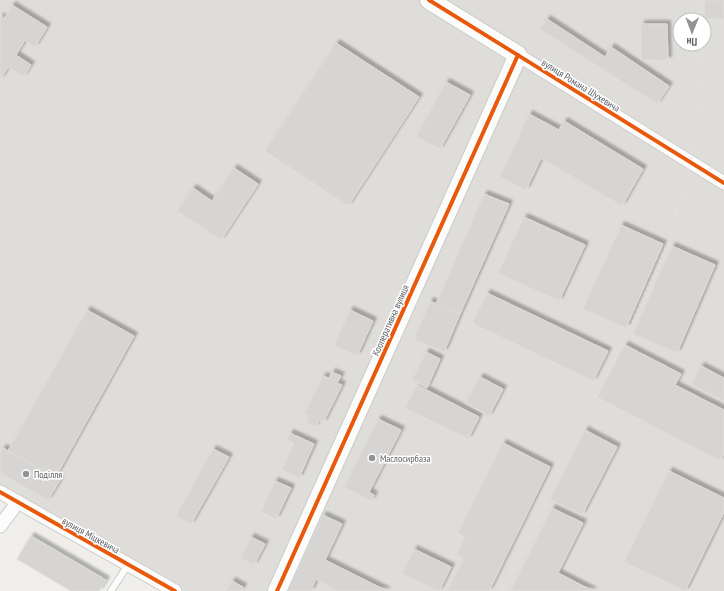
<svg xmlns="http://www.w3.org/2000/svg" width="724" height="591" font-family="'PT Sans Narrow',sans-serif">
	<style>
		.industrial { fill: #dfddda; fill-rule: evenodd }
		.building { fill: #d6d5d3; stroke: #deddd9; filter: url(#shadow) }
		.lines { fill: none; stroke-linecap: round; stroke-linejoin: round }
		.lane-casing { stroke: #cbcccc; stroke-width: 8 }
		.street-casing { stroke: #cbcccc; stroke-width: 15 }
		.secondary-casing { stroke: #cacacb; stroke-width: 20 }
		.lane { stroke: #fdfcfc; stroke-width: 6 }
		.street { stroke: #fdfcfc; stroke-width: 13 }
		.secondary { stroke: #fdfcfc; stroke-width: 18 }
		.rail { stroke: #e4e4e4; stroke-width: 3; stroke-dasharray: 1 5; stroke-linecap: butt }
		.cycleway-casing { stroke: #fff; stroke-width: 6 }
		.cycleway { stroke: #e8590c; stroke-width: 4 }
		.poi-dot { fill: #919496; stroke: #fff; stroke-width: 1.5 }
		.labels { text-anchor: middle; stroke-width: 3; stroke-linejoin: round; paint-order: stroke }
		.street-label { font-size: 10px; fill: #5f6368; stroke: #fff }
		.poi-label { font-size: 10px; fill: #5f6368; stroke: #fff; text-anchor: start }
	</style>
	<defs>
		<filter id="shadow"><feDropShadow dx="3.5" dy="-3.5" stdDeviation="1" flood-color="#0004"/></filter>
	</defs>
	<rect width="100%" height="100%" fill="#efeeea"/>
	<path class="industrial" d="M0,0H724V591H177L0,489ZM680,20H704V44H680Z"/>
	<g class="building">
		<polygon points="705,0 724,0 724,19 704,19"/>
		<polygon points="12,5 47,27 35,47 25,40 16,55 31,65 23,77 8,67 0,80 0,16 4,19"/>
		<polygon points="547,19 605,57 611,47 669,86 657,104 540,29"/>
		<polygon points="641,24 667,24 668,60 641,60"/>
		<polygon points="336,43 419,97 348,206 265,151"/>
		<polygon points="446,82 470,95 440,149 416,137"/>
		<polygon points="529,114 559,130 564,121 643,169 622,206 541,158 526,190 500,177"/>
		<polygon points="234,168 258,184 221,240 177,211 193,188 212,201"/>
		<polygon points="484,194 509,204 460,314 436,304"/>
		<polygon points="524,217 585,245 559,301 498,273"/>
		<polygon points="621,225 663,244 626,328 583,309"/>
		<polygon points="672,246 715,265 677,353 633,334"/>
		<polygon points="487,293 608,351 593,381 472,323"/>
		<polygon points="430,301 460,314 444,352 414,339"/>
		<polygon points="87,310 134,336 55,478 8,451"/>
		<polygon points="350,310 373,321 357,356 334,345"/>
		<polygon points="625,345 681,374 675,385 724,410 724,454 720,461 597,397"/>
		<polygon points="426,352 440,359 427,388 412,380"/>
		<polygon points="701,366 724,378 724,401 691,384"/>
		<polygon points="332,372 341,376 337,383 342,385 323,423 319,420 315,427 306,422 309,416 304,414 323,376 329,378"/>
		<polygon points="480,377 503,389 489,416 465,403"/>
		<polygon points="417,385 479,417 468,439 405,408"/>
		<polygon points="378,419 401,430 369,492 374,495 371,501 344,487"/>
		<polygon points="585,430 617,447 582,515 550,499"/>
		<polygon points="290,433 314,444 299,478 282,470 294,443 287,440"/>
		<polygon points="503,443 550,467 489,591 447,591 464,559 456,555 465,537 458,533"/>
		<polygon points="3,448 60,480 48,500 0,473 0,453"/>
		<polygon points="213,449 229,457 191,524 176,516"/>
		<polygon points="669,471 724,498 724,512 685,591 624,562"/>
		<polygon points="275,481 291,488 276,519 261,512"/>
		<polygon points="552,508 583,523 558,573 593,591 510,591"/>
		<polygon points="323,515 342,524 325,560 387,591 338,591 316,579 311,591 288,591"/>
		<polygon points="31,536 106,580 99,591 71,591 17,559"/>
		<polygon points="251,537 265,544 254,565 240,558"/>
		<polygon points="414,549 451,567 439,591 402,574"/>
		<polygon points="232,581 243,587 241,591 226,591"/>
	</g>
	<g class="lines">
		<g class="lane-casing">
			<polyline id="lane" points="111,591 128,565"/>
		</g>
		<g class="street-casing">
			<g id="street">
				<polyline points="518,55 724,183"/>
				<polyline points="0,492 175,591"/>
				<polyline points="0,526 18,502"/>
			</g>
		</g>
		<g class="secondary-casing">
			<polyline id="secondary" points="277,591 518,55 429,0"/>
		</g>
		<use href="#lane" class="lane"/>
		<use href="#street" class="street"/>
		<use href="#secondary" class="secondary"/>
		<g class="rail">
			<polyline points="698,0 700,20"/>
			<polyline points="501,591 626,336 668,245 692,154 701,89 701,44"/>
		</g>
		<g class="cycleway-casing">
			<g id="cycleway">
				<polyline points="429,0 724,183"/>
				<polyline points="0,492 175,591"/>
				<polyline points="277,591 518,55"/>
			</g>
		</g>
		<use href="#cycleway" class="cycleway"/>
	</g>
	<g class="poi-dot">
		<circle cx="372" cy="458" r="4"/>
		<circle cx="26" cy="474" r="4"/>
	</g>
	<g class="labels">
		<g class="street-label">
			<text transform="translate(581 85) rotate(32)" y="4">вулиця Романа Шухевича</text>
			<text transform="translate(390 320) rotate(-66)" y="4">Кооперативна вулиця</text>
			<text transform="translate(91 535) rotate(29)" y="4">вулиця Міцкевича</text>
		</g>
		<g class="poi-label">
			<text x="380" y="462">Маслосирбаза</text>
			<text x="34" y="478">Поділля</text>
		</g>
	</g>
	<g transform="translate(692 32) rotate(181)"><circle r="19" fill="#ffffff" stroke="#bfc1c3"/>
	<path d="M0-3L7 15L0 10L-7 15Z" fill="#919496"/>
	<text y="-6" font-size="11" font-weight="bold" text-anchor="middle" fill="#5f6368">Пн</text>
	</g>
</svg>
